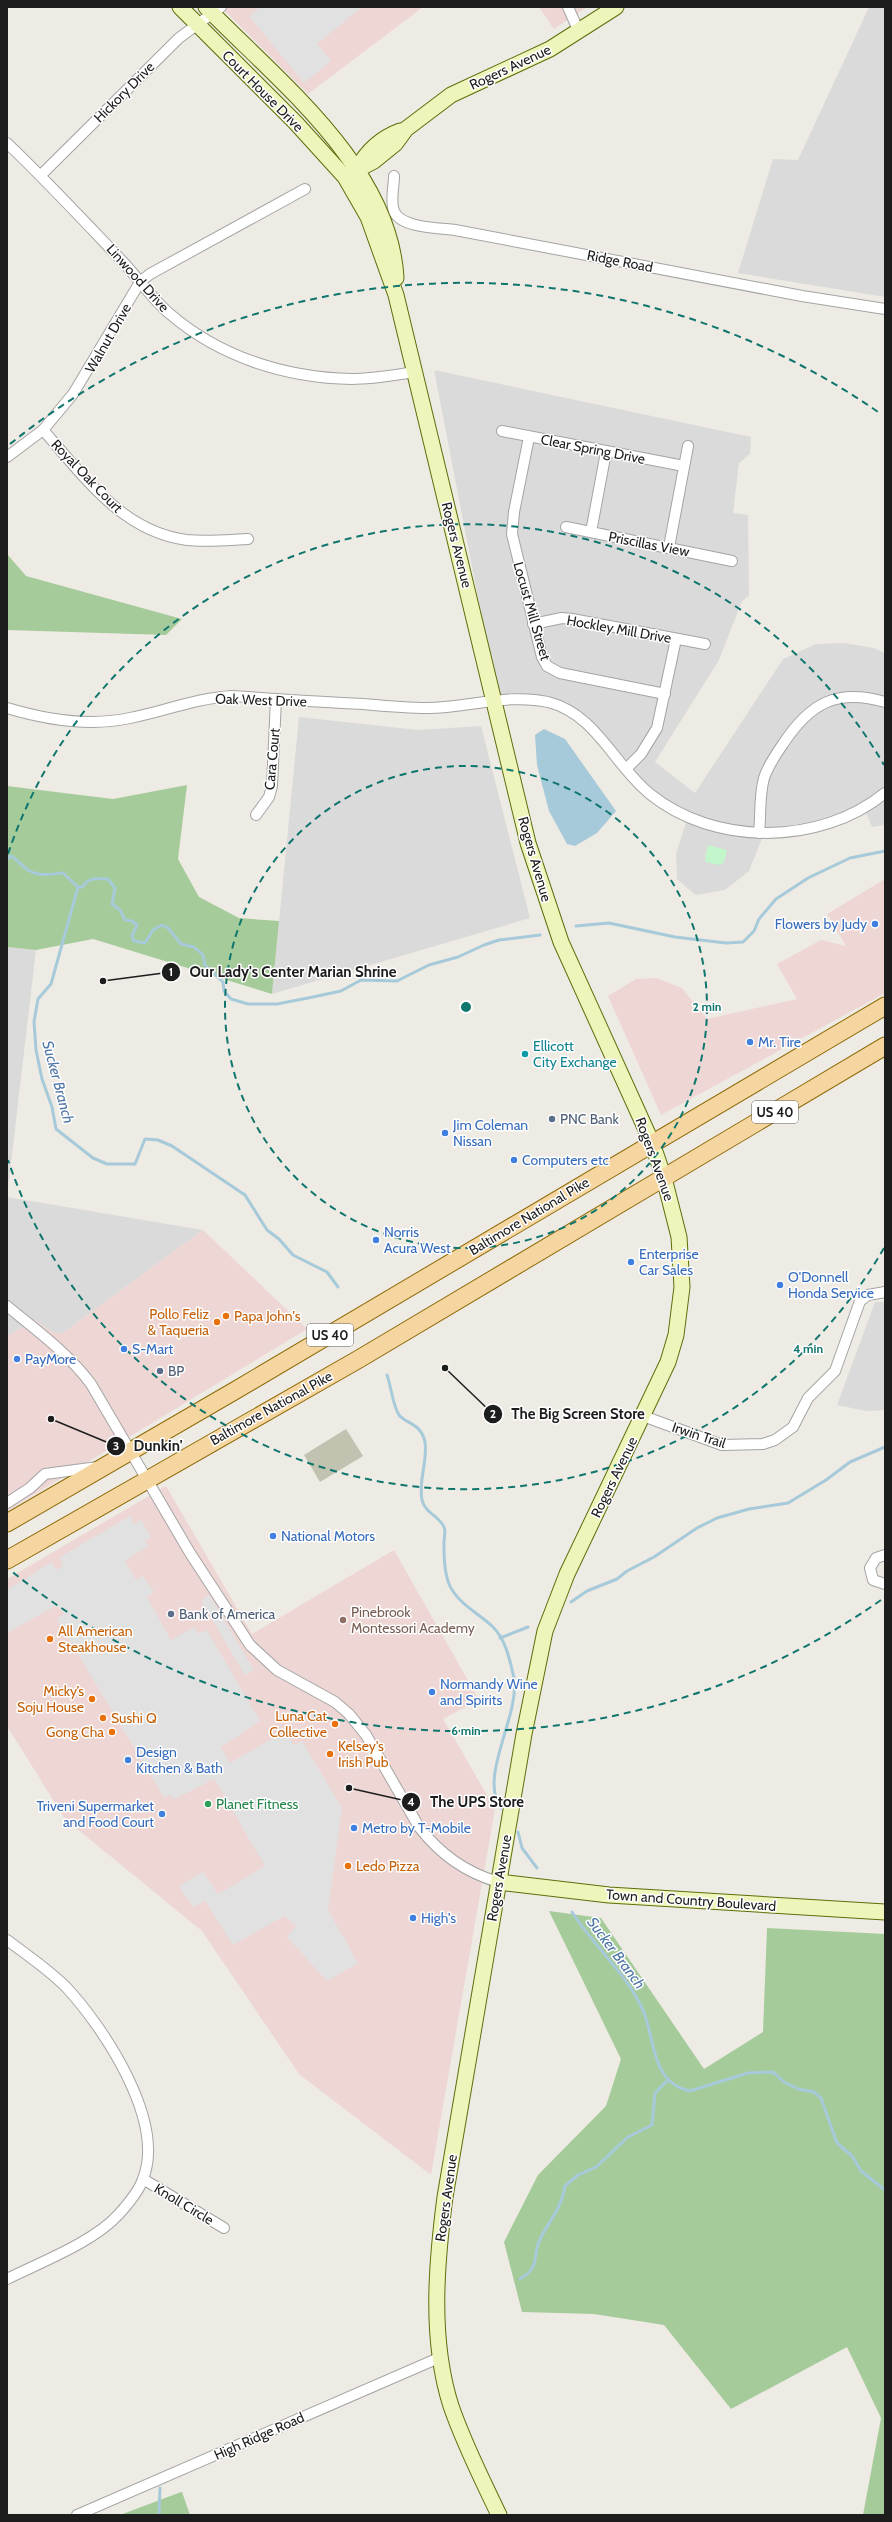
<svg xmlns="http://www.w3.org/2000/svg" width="892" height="2522" font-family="Cabin,sans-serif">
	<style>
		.residential { fill: #dbdada }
		.commercial { fill: #eed6d4 }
		.construction { fill: #c1c2b0 }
		.forest { fill: #a6cb9b }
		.park { fill: #c3f6ca }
		.parking { fill: #e1e1e1 }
		.water { fill: #a6cad9 }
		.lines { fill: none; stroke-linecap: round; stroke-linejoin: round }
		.stream { stroke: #a6cad9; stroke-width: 3 }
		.street-casing { stroke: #a4a4a4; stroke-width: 12 }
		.secondary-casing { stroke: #5d6e0b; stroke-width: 17 }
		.primary-casing { stroke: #8e6a09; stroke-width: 19 }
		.street { stroke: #fff; stroke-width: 10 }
		.secondary { stroke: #eff5ba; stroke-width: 15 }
		.primary { stroke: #f6d6a0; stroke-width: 17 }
		.ring { fill: none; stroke: #0f766e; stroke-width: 2; stroke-dasharray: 7 5 }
		.shop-dot { fill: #3f7fe0; stroke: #fff; stroke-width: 1.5 }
		.culture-dot { fill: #0f9aa8; stroke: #fff; stroke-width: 1.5 }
		.service-dot { fill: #5c6f8a; stroke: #fff; stroke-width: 1.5 }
		.food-dot { fill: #e8710a; stroke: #fff; stroke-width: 1.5 }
		.education-dot { fill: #8d6e63; stroke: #fff; stroke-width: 1.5 }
		.leisure-dot { fill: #2e9e5b; stroke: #fff; stroke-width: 1.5 }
		.labels { text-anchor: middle; stroke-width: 3; stroke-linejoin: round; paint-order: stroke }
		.shield { fill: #fff; stroke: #616161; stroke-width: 1 }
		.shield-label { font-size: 13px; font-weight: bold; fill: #1d1d1d }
		.street-label { font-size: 14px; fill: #1d1d1d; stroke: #fff }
		.shop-label { font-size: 14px; fill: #366cbe; stroke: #fff; text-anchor: start }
		.culture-label { font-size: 14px; fill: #0d838f; stroke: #fff; text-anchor: start }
		.service-label { font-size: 14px; fill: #4e5e75; stroke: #fff; text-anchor: start }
		.food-label { font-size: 14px; fill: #c56008; stroke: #fff; text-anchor: start }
		.education-label { font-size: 14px; fill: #785e54; stroke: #fff; text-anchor: start }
		.leisure-label { font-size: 14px; fill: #27864d; stroke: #fff; text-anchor: start }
		.water-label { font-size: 15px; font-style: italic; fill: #4f76a7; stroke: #fff }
		.centre { fill: #0f766e; stroke: #fff; stroke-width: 2 }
		.ring-label { font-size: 12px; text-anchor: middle; font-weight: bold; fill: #0f766e; stroke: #fff; stroke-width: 3; stroke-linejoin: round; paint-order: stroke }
		.leader { fill: none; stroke: #1d1d1d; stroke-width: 1.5 }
		.callout-dot { fill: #1d1d1d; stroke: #fff; stroke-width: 1.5 }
		.mark-label { font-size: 12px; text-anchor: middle; font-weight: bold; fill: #fff }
		.callout-label { font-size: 15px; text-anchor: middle; font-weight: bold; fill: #1d1d1d; stroke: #fff; stroke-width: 3; stroke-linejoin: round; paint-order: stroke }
	</style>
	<rect width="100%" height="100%" fill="#eeebe4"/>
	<g class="residential">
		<polygon points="869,7 885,7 885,297 738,273 773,159 798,160"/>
		<polygon points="434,370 751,437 750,454 739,463 733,513 748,515 749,596 742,601 719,660 655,762 695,793 783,659 816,644 844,643 874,648 885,653 885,825 872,827 863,806 817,826 762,831 761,841 749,871 725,890 696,895 677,879 676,854 688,816 675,810 630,770 606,736 581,714 497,696"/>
		<polygon points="299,717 418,730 481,726 530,918 272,994"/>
		<polygon points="7,947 36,950 7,1197 203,1230 63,1333 54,1333 35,1320 7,1337"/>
		<polygon points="875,1302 885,1302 885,1410 866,1411 837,1405"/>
	</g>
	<g class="commercial">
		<polygon points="221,7 423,7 308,94"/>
		<polygon points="539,7 587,7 554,29"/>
		<polygon points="885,879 885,993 661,1115 608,996 636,979 656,978 682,988 707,1019 797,999 777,964 821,940 846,946 827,914"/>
		<polygon points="203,1230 307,1329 7,1511 7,1336 35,1320 54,1333 63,1333"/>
		<polygon points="166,1486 252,1634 394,1550 479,1700 443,1719 495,1809 431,2175 299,2074 202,1931 65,1819 7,1726 7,1579"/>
	</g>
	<polygon class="construction" points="346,1429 363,1456 320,1482 304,1455"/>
	<g class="forest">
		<polygon points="7,554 26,576 182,619 166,635 7,630"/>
		<polygon points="187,785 178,859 199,897 239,918 279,921 272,994 93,939 36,950 7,947 7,786 113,799"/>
		<polygon points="549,1911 601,1918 704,2069 763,2032 767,1928 885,1934 885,2515 863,2515 881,2418 847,2347 731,2409 664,2325 594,2314 522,2312 504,2242 538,2175 606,2106 621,2059"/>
		<polygon points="182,2492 190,2515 120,2515 181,2492"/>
	</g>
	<polygon class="park" points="708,845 727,850 724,862 720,865 706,862 705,858"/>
	<g class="parking">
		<polygon points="260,7 362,7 317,44 331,61 304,83 249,16"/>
		<polygon points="130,1516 134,1524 141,1520 151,1537 145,1541 148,1546 125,1561 136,1580 143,1576 154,1592 147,1597 171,1640 195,1627 199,1634 207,1630 260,1721 221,1747 230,1763 285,1731 294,1745 302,1741 342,1808 328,1910 358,1963 327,1981 287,1937 296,1926 284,1916 233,1945 205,1901 193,1907 179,1886 203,1872 218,1894 265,1866 214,1779 175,1799 170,1795 164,1798 57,1619 64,1614 60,1608 55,1606 7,1633 7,1590 52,1562 56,1570 63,1566 60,1557"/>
		<polygon points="209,1595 254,1670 245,1675 201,1601"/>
	</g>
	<polygon class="water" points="544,729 565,739 616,811 597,833 575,846 567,844 549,811 537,765 535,735"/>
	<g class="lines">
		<g class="stream">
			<path d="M7,859L11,856C18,860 22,866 28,870C39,877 51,874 63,873L78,887L51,984L38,999L34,1022L36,1050L42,1079L52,1107L56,1129L93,1158L107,1164H135L145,1139L158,1140L172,1146L245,1195L267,1230L279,1239L293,1255L327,1272L338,1287"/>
			<path d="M78,887H82C89,877 97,878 108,879L115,888L112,904L120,910L125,920L132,921L137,925L132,936L134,941L145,943L153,930L162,925L168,928L181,944L194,947L203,955L205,965L223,982L224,991L231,999L248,1004H277L308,998L341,991L361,980L397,981L429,965L458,957L484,945L499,940L540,935"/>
			<polyline points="576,926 609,923 675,937 726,943 743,942 754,931 759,919 776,899 808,878 850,858 885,851"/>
			<path d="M387,1375C391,1386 393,1406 399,1415C406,1424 421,1423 425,1442C428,1461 418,1481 422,1500C425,1513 439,1516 444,1527C446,1531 444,1538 444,1542C444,1556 444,1571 449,1584C458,1604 477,1612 492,1626C506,1639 510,1661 514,1678C520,1716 478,1777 501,1808"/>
			<polyline points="571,1602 587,1591 617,1579 627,1571 654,1557 697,1528 717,1518 749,1509 788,1503 826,1480 850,1462 885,1447"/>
			<polyline points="500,1638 528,1627"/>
			<polyline points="518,1832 522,1848 537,1868"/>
			<path d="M572,1912C593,1945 625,1972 642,2008C656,2037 649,2082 690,2091L748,2073L773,2072L784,2082L798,2089L814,2092L821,2098L837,2143L852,2156L861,2171L885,2190"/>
			<path d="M520,2279C541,2267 532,2256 540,2239C550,2219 561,2210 565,2186L578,2175L596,2167L628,2137L652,2125L655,2093L668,2080"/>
			<polyline points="159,2515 160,2488"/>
		</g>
		<g class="street-casing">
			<g id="street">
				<polyline points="568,7 579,32"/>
				<path d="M7,143C47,181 85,222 123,262C139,279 152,299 170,314C220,357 286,378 352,379C373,379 394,375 415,372"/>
				<polyline points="41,175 179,38 221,7"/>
				<path d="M394,176C394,187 390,201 394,211C400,228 440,228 455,230L802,296L885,309"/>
				<path d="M43,430C84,476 122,532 187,540C207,542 227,540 248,539"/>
				<polyline points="502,431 684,466"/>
				<polyline points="529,437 514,512 512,534 542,657 547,666 560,673 665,694"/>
				<polyline points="7,457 43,430 73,394 140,282 150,274 305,189"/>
				<polyline points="566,527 732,561"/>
				<polyline points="591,532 606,452"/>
				<polyline points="669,547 688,446"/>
				<polyline points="533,624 562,618 572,619 705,644"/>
				<path d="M7,708C47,720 89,727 130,718C165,711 197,698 232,696C276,699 319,702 363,704C385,706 406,708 427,708C468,708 507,693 548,702C596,714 614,765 650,794C714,846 820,846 885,793"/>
				<polyline points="626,769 641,754 657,728 676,639"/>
				<polyline points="256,815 269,797 272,786 276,699"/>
				<path d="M759,833C761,815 759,796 764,778C768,766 776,754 783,744C810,703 837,688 885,702"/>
				<path d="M7,1306C36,1330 68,1353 91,1384L190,1553L250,1645L277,1670L335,1702L349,1714L366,1735L419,1827C441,1855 465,1872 498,1882"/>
				<polyline points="643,1416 722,1445 763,1444 775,1440 793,1427 808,1398 835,1371 860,1301 868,1295 885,1292"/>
				<polyline points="7,1503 30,1488 45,1474 98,1467"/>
				<polyline points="885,1555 876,1558 870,1568 873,1580 885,1584"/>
				<path d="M7,1940C27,1955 48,1969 66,1987C104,2028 166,2121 143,2179C139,2191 128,2204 119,2214C94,2242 41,2262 7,2279"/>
				<polyline points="143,2179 224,2228"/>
				<polyline points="77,2515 441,2357"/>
			</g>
		</g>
		<g class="secondary-casing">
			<g id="secondary">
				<path d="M180,7L295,122L345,177L368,217L396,295L528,843L561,942L652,1143L664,1178L679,1237L682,1287L676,1335L668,1362L567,1574L545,1631L524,1734L445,2197C436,2266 430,2340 451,2406C464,2444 482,2479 499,2515"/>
				<path d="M206,7C278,81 390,167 396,278"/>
				<path d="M357,169C367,151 381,138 400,131"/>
				<polyline points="349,174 374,161 395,144 406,129 451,95 550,49 616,7"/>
				<polyline points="498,1882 609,1895 885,1912"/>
			</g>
		</g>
		<g class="primary-casing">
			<g id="primary">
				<polyline points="7,1523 236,1390 885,1006"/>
				<polyline points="7,1560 359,1359 885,1046"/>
			</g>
		</g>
		<use href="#street" class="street"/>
		<use href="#secondary" class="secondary"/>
		<use href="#primary" class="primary"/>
	</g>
	<g class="ring">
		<circle cx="466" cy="1007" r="241"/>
		<path d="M884 1248A483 483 0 0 1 8 1160M8 854A483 483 0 0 1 884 765"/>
		<path d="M881 1600A724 724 0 0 1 10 1570M10 444A724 724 0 0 1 881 414"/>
	</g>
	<g class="shop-dot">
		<circle cx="875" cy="924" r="4"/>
		<circle cx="750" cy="1042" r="4"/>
		<circle cx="445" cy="1133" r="4"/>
		<circle cx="514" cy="1160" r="4"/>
		<circle cx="376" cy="1240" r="4"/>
		<circle cx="631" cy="1262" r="4"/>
		<circle cx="780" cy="1285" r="4"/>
		<circle cx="124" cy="1349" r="4"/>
		<circle cx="17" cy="1359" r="4"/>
		<circle cx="273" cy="1536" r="4"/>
		<circle cx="432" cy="1692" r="4"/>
		<circle cx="128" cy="1760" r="4"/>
		<circle cx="162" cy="1814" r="4"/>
		<circle cx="354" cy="1828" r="4"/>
		<circle cx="413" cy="1918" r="4"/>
	</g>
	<circle class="culture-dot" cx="525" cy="1054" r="4"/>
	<g class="service-dot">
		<circle cx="552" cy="1119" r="4"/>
		<circle cx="160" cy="1371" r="4"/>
		<circle cx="171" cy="1614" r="4"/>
	</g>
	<g class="food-dot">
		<circle cx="226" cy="1316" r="4"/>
		<circle cx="217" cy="1322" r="4"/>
		<circle cx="50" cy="1639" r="4"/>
		<circle cx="92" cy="1699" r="4"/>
		<circle cx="103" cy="1718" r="4"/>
		<circle cx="335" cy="1724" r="4"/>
		<circle cx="112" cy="1732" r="4"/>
		<circle cx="330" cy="1754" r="4"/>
		<circle cx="348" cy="1866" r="4"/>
	</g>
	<circle class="education-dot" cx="343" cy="1620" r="4"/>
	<circle class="leisure-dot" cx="208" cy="1804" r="4"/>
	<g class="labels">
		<g class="shield">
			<rect x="752" y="1101" width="46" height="22" rx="3"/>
			<rect x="307" y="1324" width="46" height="22" rx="3"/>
		</g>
		<g class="shield-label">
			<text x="775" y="1117">US 40</text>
			<text x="330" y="1340">US 40</text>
		</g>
		<g class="street-label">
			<text transform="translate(510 67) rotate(-25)" y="5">Rogers Avenue</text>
			<text transform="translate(263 91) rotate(45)" y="5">Court House Drive</text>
			<text transform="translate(124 92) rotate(-45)" y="5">Hickory Drive</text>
			<text transform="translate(620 261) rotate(11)" y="5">Ridge Road</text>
			<text transform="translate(138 278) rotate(48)" y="5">Linwood Drive</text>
			<text transform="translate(108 338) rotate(-60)" y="5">Walnut Drive</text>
			<text transform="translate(593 449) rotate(11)" y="5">Clear Spring Drive</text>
			<text transform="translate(87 476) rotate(46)" y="5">Royal Oak Court</text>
			<text transform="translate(649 544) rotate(11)" y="5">Priscillas View</text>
			<text transform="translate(457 545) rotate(76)" y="5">Rogers Avenue</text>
			<text transform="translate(532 611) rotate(74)" y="5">Locust Mill Street</text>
			<text transform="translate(619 629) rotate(10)" y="5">Hockley Mill Drive</text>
			<text transform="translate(261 700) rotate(2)" y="5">Oak West Drive</text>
			<text transform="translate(272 759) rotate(-85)" y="5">Cara Court</text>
			<text transform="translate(535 859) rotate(74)" y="5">Rogers Avenue</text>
			<text transform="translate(655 1159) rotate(70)" y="5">Rogers Avenue</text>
			<text transform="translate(529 1216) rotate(-31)" y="5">Baltimore National Pike</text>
			<text transform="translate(271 1408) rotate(-29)" y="5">Baltimore National Pike</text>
			<text transform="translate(699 1435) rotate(18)" y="5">Irwin Trail</text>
			<text transform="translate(614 1477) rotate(-64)" y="5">Rogers Avenue</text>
			<text transform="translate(499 1878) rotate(-80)" y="5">Rogers Avenue</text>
			<text transform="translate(691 1900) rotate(4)" y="5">Town and Country Boulevard</text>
			<text transform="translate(446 2198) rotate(-82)" y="5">Rogers Avenue</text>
			<text transform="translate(184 2204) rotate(31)" y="5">Knoll Circle</text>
			<text transform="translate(259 2436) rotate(-24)" y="5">High Ridge Road</text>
		</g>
		<g class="shop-label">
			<text x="867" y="929" text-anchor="end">Flowers by Judy</text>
			<text x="758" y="1047">Mr. Tire</text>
			<text x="453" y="1130">Jim Coleman<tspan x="453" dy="16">Nissan</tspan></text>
			<text x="522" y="1165">Computers etc</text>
			<text x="384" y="1237">Norris<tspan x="384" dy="16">Acura West</tspan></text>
			<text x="639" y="1259">Enterprise<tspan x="639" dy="16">Car Sales</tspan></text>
			<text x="788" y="1282">O'Donnell<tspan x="788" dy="16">Honda Service</tspan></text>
			<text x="132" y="1354">S-Mart</text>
			<text x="25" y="1364">PayMore</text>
			<text x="281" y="1541">National Motors</text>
			<text x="440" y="1689">Normandy Wine<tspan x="440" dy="16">and Spirits</tspan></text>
			<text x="136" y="1757">Design<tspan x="136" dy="16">Kitchen &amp; Bath</tspan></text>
			<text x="154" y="1811" text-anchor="end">Triveni Supermarket<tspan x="154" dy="16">and Food Court</tspan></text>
			<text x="362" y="1833">Metro by T-Mobile</text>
			<text x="421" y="1923">High's</text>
		</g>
		<g class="culture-label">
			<text x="533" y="1051">Ellicott<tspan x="533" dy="16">City Exchange</tspan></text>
		</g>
		<g class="service-label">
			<text x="560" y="1124">PNC Bank</text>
			<text x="168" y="1376">BP</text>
			<text x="179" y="1619">Bank of America</text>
		</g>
		<g class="food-label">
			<text x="209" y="1319" text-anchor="end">Pollo Feliz<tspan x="209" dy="16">&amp; Taqueria</tspan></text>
			<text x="234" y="1321">Papa John's</text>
			<text x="58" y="1636">All American<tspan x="58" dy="16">Steakhouse</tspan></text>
			<text x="84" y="1696" text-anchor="end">Micky’s<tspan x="84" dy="16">Soju House</tspan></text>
			<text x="327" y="1721" text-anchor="end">Luna Cat<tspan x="327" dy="16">Collective</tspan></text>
			<text x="111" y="1723">Sushi Q</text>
			<text x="104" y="1737" text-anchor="end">Gong Cha</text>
			<text x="338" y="1751">Kelsey's<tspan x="338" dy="16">Irish Pub</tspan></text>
			<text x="356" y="1871">Ledo Pizza</text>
		</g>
		<g class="education-label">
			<text x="351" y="1617">Pinebrook<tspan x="351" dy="16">Montessori Academy</tspan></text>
		</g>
		<g class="leisure-label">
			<text x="216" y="1809">Planet Fitness</text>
		</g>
		<g class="water-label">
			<text transform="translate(58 1082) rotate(75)" y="5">Sucker Branch</text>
			<text transform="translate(616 1953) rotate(53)" y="5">Sucker Branch</text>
		</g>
	</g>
	<circle cx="466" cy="1007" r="6" class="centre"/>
	<g class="ring-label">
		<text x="707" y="1011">2 min</text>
		<text x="808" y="1353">4 min</text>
		<text x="466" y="1735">6 min</text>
	</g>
	<path class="leader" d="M103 981L171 972M445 1368L493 1414M51 1419L116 1446M349 1788L411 1802"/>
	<g class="callout-dot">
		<circle cx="103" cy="981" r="4"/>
		<circle cx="445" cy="1368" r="4"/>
		<circle cx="51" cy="1419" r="4"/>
		<circle cx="349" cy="1788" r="4"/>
		<circle cx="171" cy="972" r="10"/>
		<circle cx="493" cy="1414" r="10"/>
		<circle cx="116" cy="1446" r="10"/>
		<circle cx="411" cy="1802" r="10"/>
	</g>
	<g class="mark-label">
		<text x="171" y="976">1</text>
		<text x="493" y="1418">2</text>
		<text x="116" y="1450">3</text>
		<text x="411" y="1806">4</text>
	</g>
	<g class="callout-label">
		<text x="293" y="977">Our Lady's Center Marian Shrine</text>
		<text x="578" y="1419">The Big Screen Store</text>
		<text x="158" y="1451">Dunkin'</text>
		<text x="477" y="1807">The UPS Store</text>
	</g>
	<rect width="892" height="2522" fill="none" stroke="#1d1d1d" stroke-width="16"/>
</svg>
